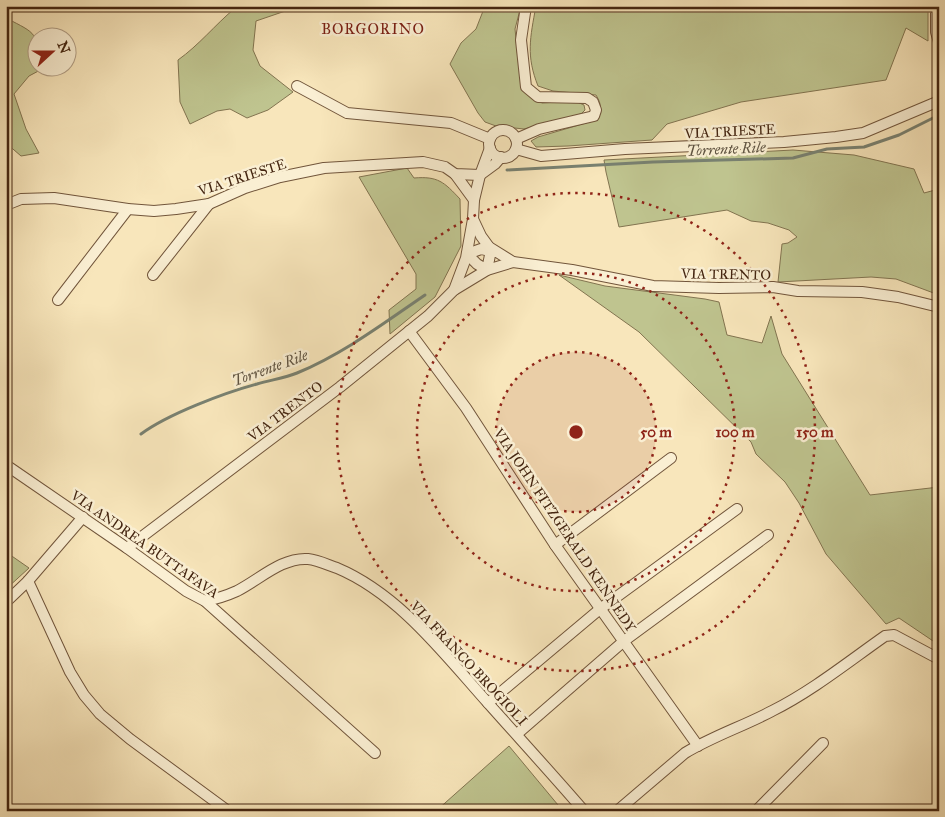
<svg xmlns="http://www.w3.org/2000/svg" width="945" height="817" font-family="'IM FELL Great Primer',serif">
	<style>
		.green { fill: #bfc48f; stroke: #827450 }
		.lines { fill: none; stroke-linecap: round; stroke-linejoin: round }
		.stream { stroke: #798171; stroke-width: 3 }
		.minor-casing { stroke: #71553b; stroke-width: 12 }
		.minor { stroke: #faefd3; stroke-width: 10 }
		.ring { fill: none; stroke: #8f2418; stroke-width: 2.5; stroke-dasharray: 2.5 5 }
		.labels { text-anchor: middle; stroke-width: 5; stroke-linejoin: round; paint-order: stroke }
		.street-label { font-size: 14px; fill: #442510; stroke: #faefd3 }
		.neighbourhood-label { font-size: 15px; letter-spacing: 1px; fill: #7a1f14; stroke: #faefd3 }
		.water-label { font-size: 15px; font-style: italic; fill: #5f5341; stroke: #faefd3 }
		.centre { fill: #8f2418; stroke: #faefd3; stroke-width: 2.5 }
		.ring-label { font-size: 15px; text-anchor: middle; font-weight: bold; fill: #8f2418; stroke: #faefd3; stroke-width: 5; stroke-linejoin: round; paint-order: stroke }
	</style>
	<rect width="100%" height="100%" fill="#f8e6bb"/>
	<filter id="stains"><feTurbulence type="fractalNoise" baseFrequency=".004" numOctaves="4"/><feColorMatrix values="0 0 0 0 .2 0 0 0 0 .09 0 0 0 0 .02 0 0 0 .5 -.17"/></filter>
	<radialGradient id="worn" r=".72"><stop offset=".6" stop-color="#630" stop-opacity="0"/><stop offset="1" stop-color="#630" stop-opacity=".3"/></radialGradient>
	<g class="green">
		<path d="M235,6H300L256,21L253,50L260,66L293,92L268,110L247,118L230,109L217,111L190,124L180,102L178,60C199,45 215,25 234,9Z"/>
		<polygon points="485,6 521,6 515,29 519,68 525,92 542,103 575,101 584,105 585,110 581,114 524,129 496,126 485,122 478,113 450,64 461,43 476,29"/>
		<path d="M536,6H928V41L906,28L886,80L741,102L667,124L652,140L568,146L536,147L531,141L538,137L596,120C602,110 602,105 596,95L553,91L538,86C526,56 530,38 536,6Z"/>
		<path d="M6,18C37,34 38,32 38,68H44L29,76L14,94L26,129L39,153L21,156L6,143Z"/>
		<polygon points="793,150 854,155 914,169 924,193 939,189 939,295 896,279 871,277 778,282 782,244 788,243 797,237 789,230 768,223 751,221 727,210 619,227 606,172 604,160"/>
		<path d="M407,168L414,178C438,176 444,182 460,199L461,246L435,297L390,334L389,310L416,289V274L359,177Z"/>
		<polygon points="559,275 605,286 705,299 719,302 727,335 762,343 771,316 782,354 870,495 939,487 939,645 899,618 886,624 826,554 799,503 785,482 756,454 751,442 639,332"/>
		<polygon points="6,552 29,568 6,589"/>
		<polygon points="509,746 563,811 436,811"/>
	</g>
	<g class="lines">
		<g class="stream">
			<polyline points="507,170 653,162 793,158 827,149 864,147 899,135 939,115"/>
			<path d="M141,434C168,414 224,393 257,384C270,380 285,378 297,373C343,354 384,323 425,295"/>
		</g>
		<g class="minor-casing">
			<g id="minor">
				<polyline points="936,6 936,32 939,42"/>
				<polyline points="297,86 347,113 451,123 490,139"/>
				<circle cx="503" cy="144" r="14"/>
				<polyline points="516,139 539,129 594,116 596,110 593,102 587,98 538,97 526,87 521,40 526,6"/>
				<polyline points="516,149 541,156 625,149 784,142 836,137 863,133 939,101"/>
				<polyline points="455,174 474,200"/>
				<polyline points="6,205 21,199 54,198 128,209 154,211 176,209 209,204 245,188 280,177 324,168 423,162 445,167 455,174 480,175 495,164 501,157"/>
				<polyline points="473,219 481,236 489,247 513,262 572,270 653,286 719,288 773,287 798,291 862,292 898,297 939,307"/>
				<polyline points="467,254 477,264 487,270 490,255 489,247"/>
				<polyline points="467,254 481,249 495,252"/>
				<polyline points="153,275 209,204"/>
				<polyline points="454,290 466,258 473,219 474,200 480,175 490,148"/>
				<polyline points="58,300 128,209"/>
				<polyline points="409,331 466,408 555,545 698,746"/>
				<polyline points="6,465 127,548 186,591 205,601 375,753"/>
				<polyline points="555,545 671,458"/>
				<polyline points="127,548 340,387 428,316 454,290 487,270 513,262"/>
				<polyline points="28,581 70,672 84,695 100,714 130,739 228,811"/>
				<path d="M205,601C216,599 226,596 237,591C259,580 282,557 308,559C318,560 328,565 337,568C399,594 445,655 488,703C520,739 553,775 584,811"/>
				<polyline points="6,602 28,581 83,517"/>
				<polyline points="488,703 600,609 737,509"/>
				<polyline points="517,734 624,641 768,535"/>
				<path d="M617,811L685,753C713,736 744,726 772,711C812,691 848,662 885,636L894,635L939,659"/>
				<polyline points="756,811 823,743"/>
			</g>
		</g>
		<use href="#minor" class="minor"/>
	</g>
	<circle cx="576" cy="432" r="80" fill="#8f2418" fill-opacity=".12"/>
	<g class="ring">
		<circle cx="576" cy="432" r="80"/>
		<circle cx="576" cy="432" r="159"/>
		<circle cx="576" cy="432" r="239"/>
	</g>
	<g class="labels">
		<g class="street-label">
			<text transform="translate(730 131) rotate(-3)" y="5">VIA TRIESTE</text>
			<text transform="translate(242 177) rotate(-18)" y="5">VIA TRIESTE</text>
			<text transform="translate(726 274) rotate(1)" y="5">VIA TRENTO</text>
			<text transform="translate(285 411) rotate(-37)" y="5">VIA TRENTO</text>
			<text transform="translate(565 530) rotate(56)" y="5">VIA JOHN FITZGERALD KENNEDY</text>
			<text transform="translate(145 544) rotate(35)" y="5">VIA ANDREA BUTTAFAVA</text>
			<text transform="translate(469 663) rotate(47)" y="5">VIA FRANCO BROGIOLI</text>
		</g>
		<g class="neighbourhood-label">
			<text x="373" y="34">BORGORINO</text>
		</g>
		<g class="water-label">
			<text transform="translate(726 149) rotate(-3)" y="5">Torrente Rile</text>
			<text transform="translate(270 368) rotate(-20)" y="5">Torrente Rile</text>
		</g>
	</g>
	<circle cx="576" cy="432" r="8" class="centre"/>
	<g class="ring-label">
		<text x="656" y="437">50 m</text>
		<text x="735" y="437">100 m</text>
		<text x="815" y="437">150 m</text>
	</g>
	<rect width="945" height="817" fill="none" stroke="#f8e6bb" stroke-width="25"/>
	<rect x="8" y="8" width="930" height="802" fill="none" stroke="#442510" stroke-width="2.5"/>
	<rect x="12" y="12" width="920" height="792" fill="none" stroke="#442510"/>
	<g transform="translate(52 52) rotate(69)"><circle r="24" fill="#faefd3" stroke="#b19e85"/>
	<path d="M0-4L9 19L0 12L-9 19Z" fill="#8f2418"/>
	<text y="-8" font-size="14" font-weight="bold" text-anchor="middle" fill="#442510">N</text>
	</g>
	<rect width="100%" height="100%" filter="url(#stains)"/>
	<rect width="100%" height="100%" fill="url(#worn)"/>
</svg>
